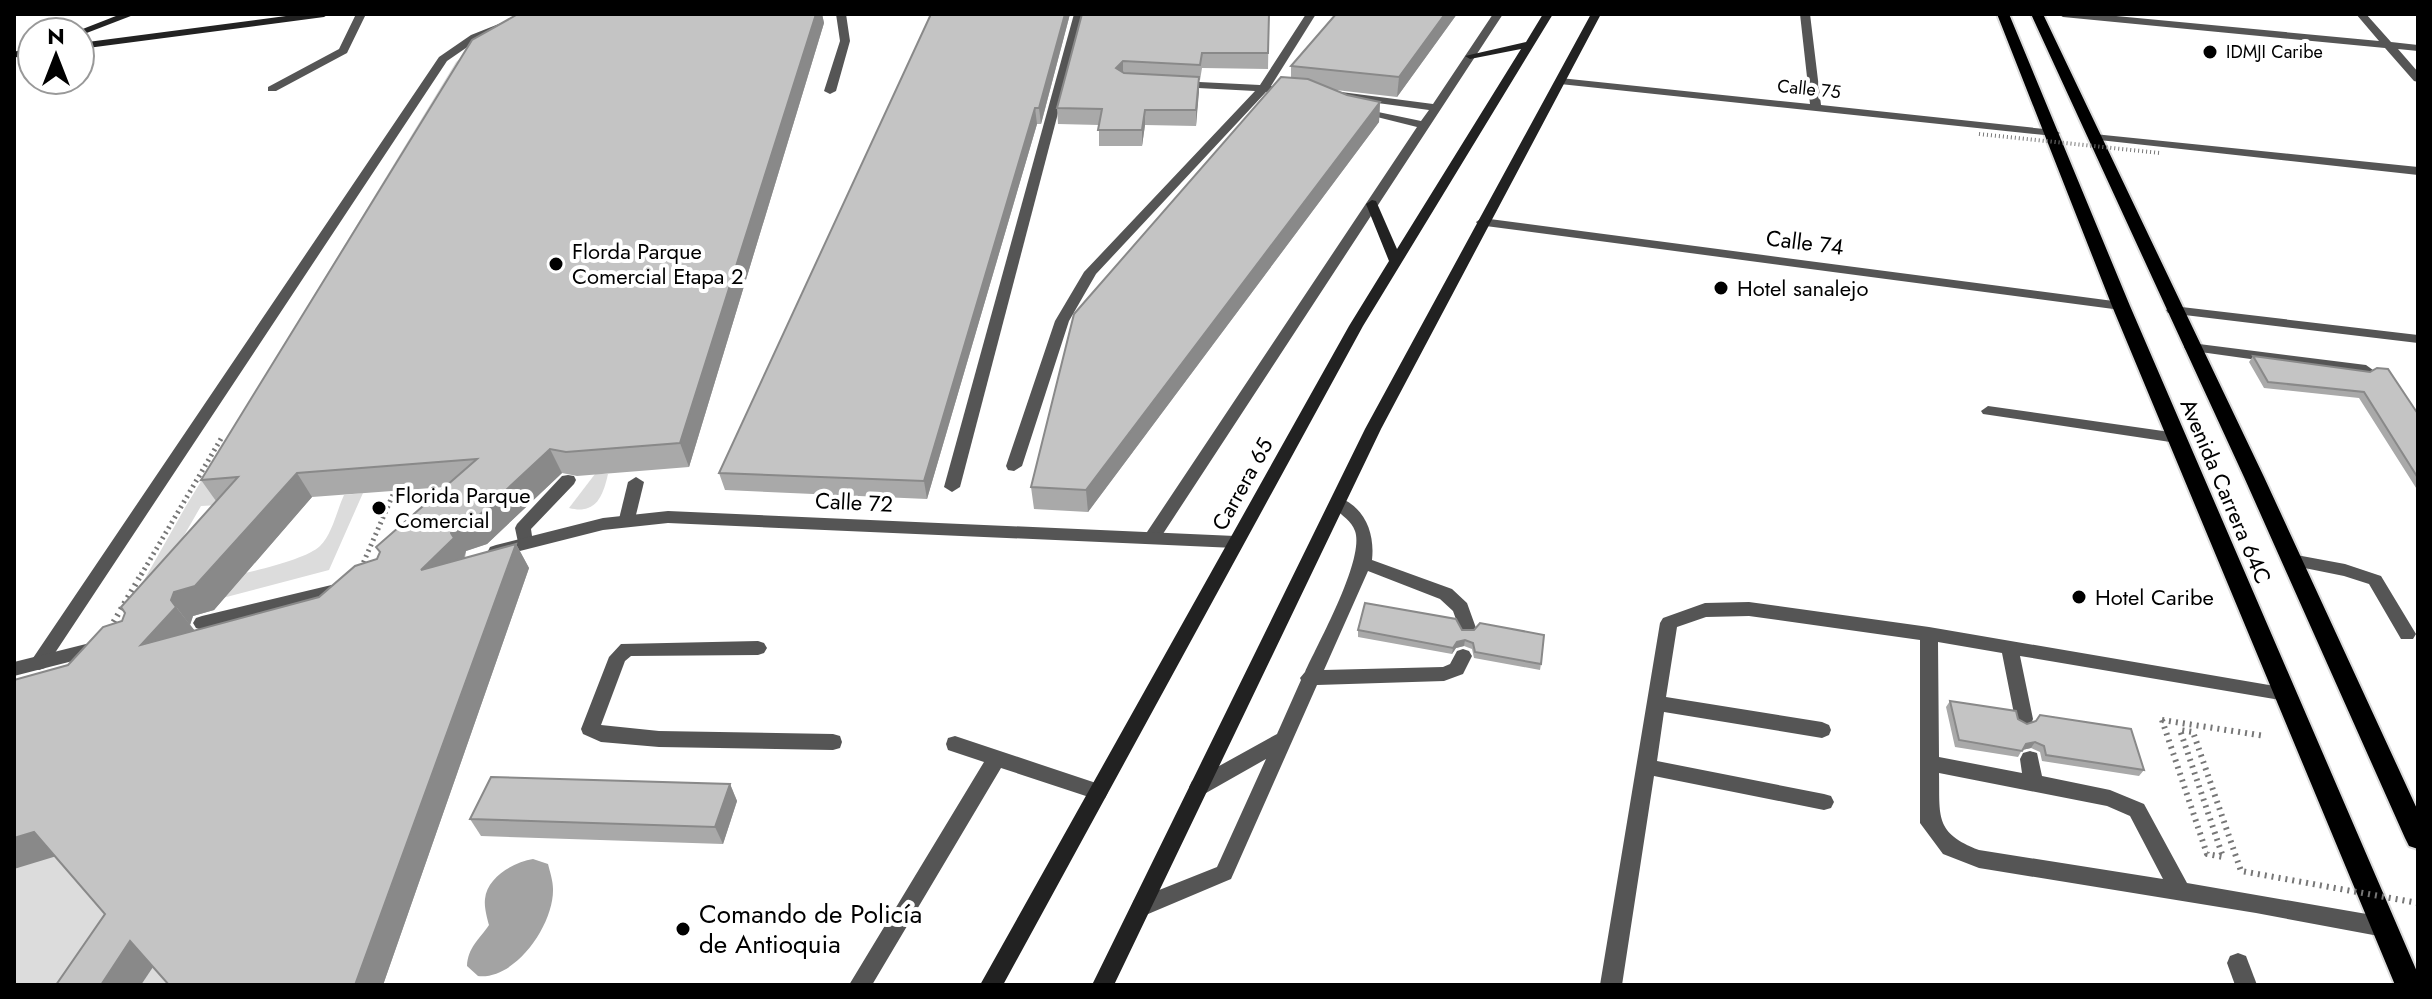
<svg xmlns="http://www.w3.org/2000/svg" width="2432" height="999" font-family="Jost,sans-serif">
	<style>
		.green { fill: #dcdcdc }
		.water { fill: #a3a3a3 }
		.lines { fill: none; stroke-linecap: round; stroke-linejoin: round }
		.primary-casing { stroke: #dbdbdb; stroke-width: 4 }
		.path-far1 { stroke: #777; stroke-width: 5; stroke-dasharray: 2 4; stroke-linecap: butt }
		.path { stroke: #777; stroke-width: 6; stroke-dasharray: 2 5; stroke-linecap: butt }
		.service { fill: #555; fill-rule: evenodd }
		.minor { fill: #555; fill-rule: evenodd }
		.secondary { fill: #222; fill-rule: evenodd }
		.primary { fill: #000; fill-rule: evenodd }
		.path-bridge-far1 { stroke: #777; stroke-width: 4; stroke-dasharray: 1 3; stroke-linecap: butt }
		.path-bridge { stroke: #777; stroke-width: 6; stroke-dasharray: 2 5; stroke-linecap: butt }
		.wall { fill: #a9a9a9; fill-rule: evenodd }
		.shaded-wall { fill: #898989 }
		.building { fill: #c4c4c4; stroke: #898989; stroke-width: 2; fill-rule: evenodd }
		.poi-dot { fill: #000; stroke: #fff; stroke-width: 3 }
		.labels { text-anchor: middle; stroke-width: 8; stroke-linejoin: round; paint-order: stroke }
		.far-poi-label { font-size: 18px; fill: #000; stroke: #fff; text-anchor: start }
		.far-street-label { font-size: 18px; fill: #000; stroke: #fff }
		.street-label { font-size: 22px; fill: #000; stroke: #fff }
		.poi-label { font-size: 22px; fill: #000; stroke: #fff; text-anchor: start }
		.near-poi-label { font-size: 26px; fill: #000; stroke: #fff; text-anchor: start }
	</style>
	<rect width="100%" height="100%" fill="#fff"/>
	<g class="green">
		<path d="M573,14H655L219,505L201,506L155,586L163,590C196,583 299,566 320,546C332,535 337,510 344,495L363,493L329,570L131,622L122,619L186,506L456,62L475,45Z"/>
		<path d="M595,474H608C603,496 596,515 569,508Z"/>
		<polygon points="14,803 174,985 14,985"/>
	</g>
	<path class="water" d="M533,859L548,864C550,872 553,881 553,889C554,924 516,980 478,976L467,966C468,947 479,940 489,925C487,918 484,907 485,899C487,877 514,862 533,859Z"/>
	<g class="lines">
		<g class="primary-casing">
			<g id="primary">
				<polygon points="1997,14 2009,14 2130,306 2418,974 2418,985 2395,985 2112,306"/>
				<polygon points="2031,14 2043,14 2264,477 2418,811 2418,849 2409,846 2405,838 2244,477"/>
			</g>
		</g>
		<g class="path-far1">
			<polyline points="361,568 395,490"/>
			<polyline points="141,575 222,437"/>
		</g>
		<g class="path">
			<polyline points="110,628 142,573"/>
			<polyline points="2162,720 2265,736"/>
		</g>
		<g class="service">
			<polygon points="356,14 366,14 347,53 276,91 268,91 268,87 339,49"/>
			<polygon points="524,14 538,14 479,39 447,61 45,668 39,670 33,668 30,663 33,658 439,57 471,35"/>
			<polygon points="836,14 846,14 850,41 836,91 830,94 824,91 840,41"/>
			<polygon points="1074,14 1084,14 960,487 952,492 944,487"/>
			<polygon points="1306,14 1316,14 1271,86 1275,87 1275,91 1266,92 1096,274 1069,321 1022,466 1014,471 1008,470 1006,466 1055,321 1084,272 1255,91 1179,87 1174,84 1179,81 1260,85"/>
			<polygon points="1493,14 1503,14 1157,543 1145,543 1143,539 1145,535 1417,127 1353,111 1359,108 1421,121 1429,110 1326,96 1320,93 1326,90 1433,104"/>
			<polygon points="2191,343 2366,365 2373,370 2366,375 2186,350 2184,347 2186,344"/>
			<polygon points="1988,406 2177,433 2185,438 2177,443 1983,414 1981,411"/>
			<polygon points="568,475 574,476 576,480 574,484 531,529 533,543 531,547 519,547 515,528 517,524 562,476"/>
			<polygon points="636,477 644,482 635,519 627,525 619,519 628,482"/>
			<path d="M1338,497C1365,507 1375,533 1372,560L1452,589L1467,603L1476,628L1473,633H1461L1453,611L1440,599L1368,571L1324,670L1443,667L1450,664L1457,651L1463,649L1469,651L1472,656L1463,674L1444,681L1317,685L1231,879L1141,917L1134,914L1131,907L1134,900L1217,867L1266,759L1206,793L1199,795L1192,793L1189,787L1192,781L1277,734L1301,680L1300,678L1305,672C1318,643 1365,559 1355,531C1351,519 1337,513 1330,503Z"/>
			<polygon points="2291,554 2345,564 2381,576 2416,634 2413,639 2401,639 2369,584 2344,576 2285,564 2283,560 2285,556"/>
			<path d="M1749,602L1929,627L2292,689L2295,694L2292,699L2286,701L2020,656L2033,719L2031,724L2024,727L2017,724L2015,719L2002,653L1938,642L1939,757L2022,773L2020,759L2023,753L2030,751L2037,753L2042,776L2110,790L2144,804L2187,883L2384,917L2392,920L2395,927L2392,934L2384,937L2256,913L1979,868L1943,854L1920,823V640L1749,616L1706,617L1677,627L1666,697L1822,722L1829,725L1831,730L1829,735L1822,738L1664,712L1657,761L1824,794L1831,796L1834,802L1831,808L1824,810L1654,776L1622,985H1600L1660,623L1663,618L1705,603ZM1939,773L2107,806L2130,816L2163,879L1979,850C1934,833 1940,816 1939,773Z"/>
			<polygon points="758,641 764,643 767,648 764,653 758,655 631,656 625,661 601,725 659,731 833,734 840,736 842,742 840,748 833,750 659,747 601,742 583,734 581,729 609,657 621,644"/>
			<polygon points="955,736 1105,786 1108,792 1105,798 1098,800 1001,768 872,985 849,985 984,762 948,750 946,744 948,738"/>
			<polygon points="2238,953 2246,956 2257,985 2235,985 2227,963 2230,956"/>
		</g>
		<g class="minor">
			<polygon points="1800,14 1810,14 1821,105 2054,130 2060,133 2054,136 1560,84 1555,81 1560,78 1810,104"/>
			<polygon points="2058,14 2095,14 2379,41 2356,14 2366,14 2391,42 2418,45 2418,51 2398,49 2418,72 2418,82 2414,81 2385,48 2063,17"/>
			<polygon points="2094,134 2418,167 2418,175 2090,139 2088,137"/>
			<polygon points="1482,218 2121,302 2128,306 2121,310 1478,225 1476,222"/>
			<polygon points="2173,306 2418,335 2418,343 2168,313 2166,310"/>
			<polygon points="668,511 1235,536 1243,542 1235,548 668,523 603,530 496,557 490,555 488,551 490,547 496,545 603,518"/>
			<polygon points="344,582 350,584 353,588 350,592 202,630 196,628 193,623 196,618 202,616"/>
			<polygon points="98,641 104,643 107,648 104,653 14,676 14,662"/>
		</g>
		<g class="secondary">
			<polygon points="121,14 136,14 84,34 75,32"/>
			<polygon points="301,14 329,14 324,17 80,49 80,43"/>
			<polygon points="1543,14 1553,14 1363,326 1003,985 980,985 1349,326 1389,261 1366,204 1372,200 1376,201 1397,249 1521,49 1470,59 1465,56 1526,42"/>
			<polygon points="1591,14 1601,14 1381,429 1114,985 1092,985 1365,429"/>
			<polygon points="32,46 32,52 14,58 14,52"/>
		</g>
		<use href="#primary" class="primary"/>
		<polyline class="path-bridge-far1" points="1979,134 2160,153"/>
		<polyline class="path-bridge" points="2162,720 2207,854 2223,857 2180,730 2193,732 2241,871 2418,903"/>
	</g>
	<g class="wall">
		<path d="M518,14H822L824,23L689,467L577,476L562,473L487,544L466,551L465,558L516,544L529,568L383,985H169L105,914L68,665L122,621L216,501L201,480ZM445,487L377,559L319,597L195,631L190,625L193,616L214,610L312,497Z"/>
		<polygon points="1070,14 1041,124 1037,124 927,499 725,490 719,473"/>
		<polygon points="1082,14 1269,14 1268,69 1202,68 1200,80 1199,80 1196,126 1145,125 1142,146 1099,146 1099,125 1058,124 1057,108"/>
		<polygon points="1336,14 1457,14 1397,97 1336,90 1347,95 1380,102 1379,122 1088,512 1034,509 1031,487 1291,78 1291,66"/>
		<polygon points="2253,356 2370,372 2418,414 2418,491 2359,398 2264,388 2249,362"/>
		<polygon points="1358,630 1462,630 1541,664 1540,670 1474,658 1472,649 1464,646 1456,648 1452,654 1358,637"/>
		<polygon points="1950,701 2018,719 2027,724 2035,721 2040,715 2144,770 2139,776 2042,761 2040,752 2031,748 2022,750 2018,757 1955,747 1946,707"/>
		<polygon points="730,784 737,801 723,844 481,836 470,819"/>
	</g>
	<g class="shaded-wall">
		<polygon points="816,14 822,14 824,23 689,467 680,443"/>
		<polygon points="1065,14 1070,14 1041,124 1039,108"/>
		<polygon points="1445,14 1457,14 1397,97 1399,77"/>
		<polygon points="1123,61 1123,76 1116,68"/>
		<polygon points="1199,77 1199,92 1196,126 1196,110"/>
		<polygon points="1380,102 1379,122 1088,512 1086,490"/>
		<polygon points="1035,108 1037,124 927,499 924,481"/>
		<polygon points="1145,110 1145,125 1142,146 1142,130"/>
		<polygon points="550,449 562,473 487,544 466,551 464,557 468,563 421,570 451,533 453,526"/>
		<polygon points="297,473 312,497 214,610 193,616 190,625 171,600 174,592"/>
		<polygon points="516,544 529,568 383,985 355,985"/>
		<polygon points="176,607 195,631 141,645"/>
		<polygon points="1465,640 1464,646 1456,648 1452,654 1453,648 1457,642"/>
		<polygon points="2035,742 2031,748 2022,750 2026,744"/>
		<polygon points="730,784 737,801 723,844 715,827"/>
		<polygon points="34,832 60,855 14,869 14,838"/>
		<polygon points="130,941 155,964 141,985 101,985"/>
	</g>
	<g class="building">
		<path d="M518,14H816L680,443L566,452L550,449L474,520L453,526L451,533L454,538L421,570L516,544L355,985H169L130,941L101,985H56L105,914L34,832L14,838V680L68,665L103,627L122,621L125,613L121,607L238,477L201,480L472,40ZM477,459L376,547L380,552L377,559L355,566L319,597L141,645L176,607L171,600L174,592L195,586L297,473Z"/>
		<polygon points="931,14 1065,14 1039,108 1035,108 924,481 719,473"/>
		<polygon points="1082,14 1269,14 1268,53 1202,53 1200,65 1123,61 1116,68 1124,73 1199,77 1196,110 1145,110 1142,130 1098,130 1102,109 1057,108"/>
		<polygon points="1336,14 1445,14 1399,77 1291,66"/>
		<polygon points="1281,77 1308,79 1347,95 1380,102 1086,490 1031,487 1074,314"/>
		<polygon points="2253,356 2370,372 2377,368 2388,369 2418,414 2418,478 2364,392 2268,382"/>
		<polygon points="1365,603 1456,619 1462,630 1474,630 1480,623 1544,635 1541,664 1475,652 1473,643 1465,640 1457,642 1453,648 1358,630"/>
		<polygon points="1950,701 2016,711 2018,719 2027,724 2036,721 2040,715 2131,729 2144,770 2046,755 2044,746 2035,742 2026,744 2022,751 1959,740"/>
		<polygon points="491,777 730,784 715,827 470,819"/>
	</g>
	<g class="poi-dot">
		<circle cx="2210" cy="52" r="8"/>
		<circle cx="556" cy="264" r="8"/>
		<circle cx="1721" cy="288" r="8"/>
		<circle cx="379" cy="508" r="8"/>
		<circle cx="2079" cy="597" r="8"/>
		<circle cx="683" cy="929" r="8"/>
	</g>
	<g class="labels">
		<g class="far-poi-label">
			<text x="2226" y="58">IDMJI Caribe</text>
		</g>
		<g class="far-street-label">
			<text transform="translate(1809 89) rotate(6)" y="6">Calle 75</text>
		</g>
		<g class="street-label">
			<text transform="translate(1805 242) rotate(7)" y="8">Calle 74</text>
			<text transform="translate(1242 484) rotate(-61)" y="8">Carrera 65</text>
			<text transform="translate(2226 491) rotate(67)" y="8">Avenida Carrera 64C</text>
			<text transform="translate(854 502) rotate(3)" y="8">Calle 72</text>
		</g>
		<g class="poi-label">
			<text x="572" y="259">Florda Parque<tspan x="572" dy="25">Comercial Etapa 2</tspan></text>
			<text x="1737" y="296">Hotel sanalejo</text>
			<text x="395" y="503">Florida Parque<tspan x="395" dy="25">Comercial</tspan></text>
			<text x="2095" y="605">Hotel Caribe</text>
		</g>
		<g class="near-poi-label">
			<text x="699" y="923">Comando de Policía<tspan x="699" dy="30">de Antioquia</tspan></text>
		</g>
	</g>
	<rect width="2432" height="999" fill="none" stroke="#000000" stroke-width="32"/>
	<g transform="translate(56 56)"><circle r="38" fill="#ffffff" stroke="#999999" stroke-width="2"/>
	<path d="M0-6L14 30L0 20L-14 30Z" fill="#000000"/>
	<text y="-12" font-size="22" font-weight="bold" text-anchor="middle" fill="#000000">N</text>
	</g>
</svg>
